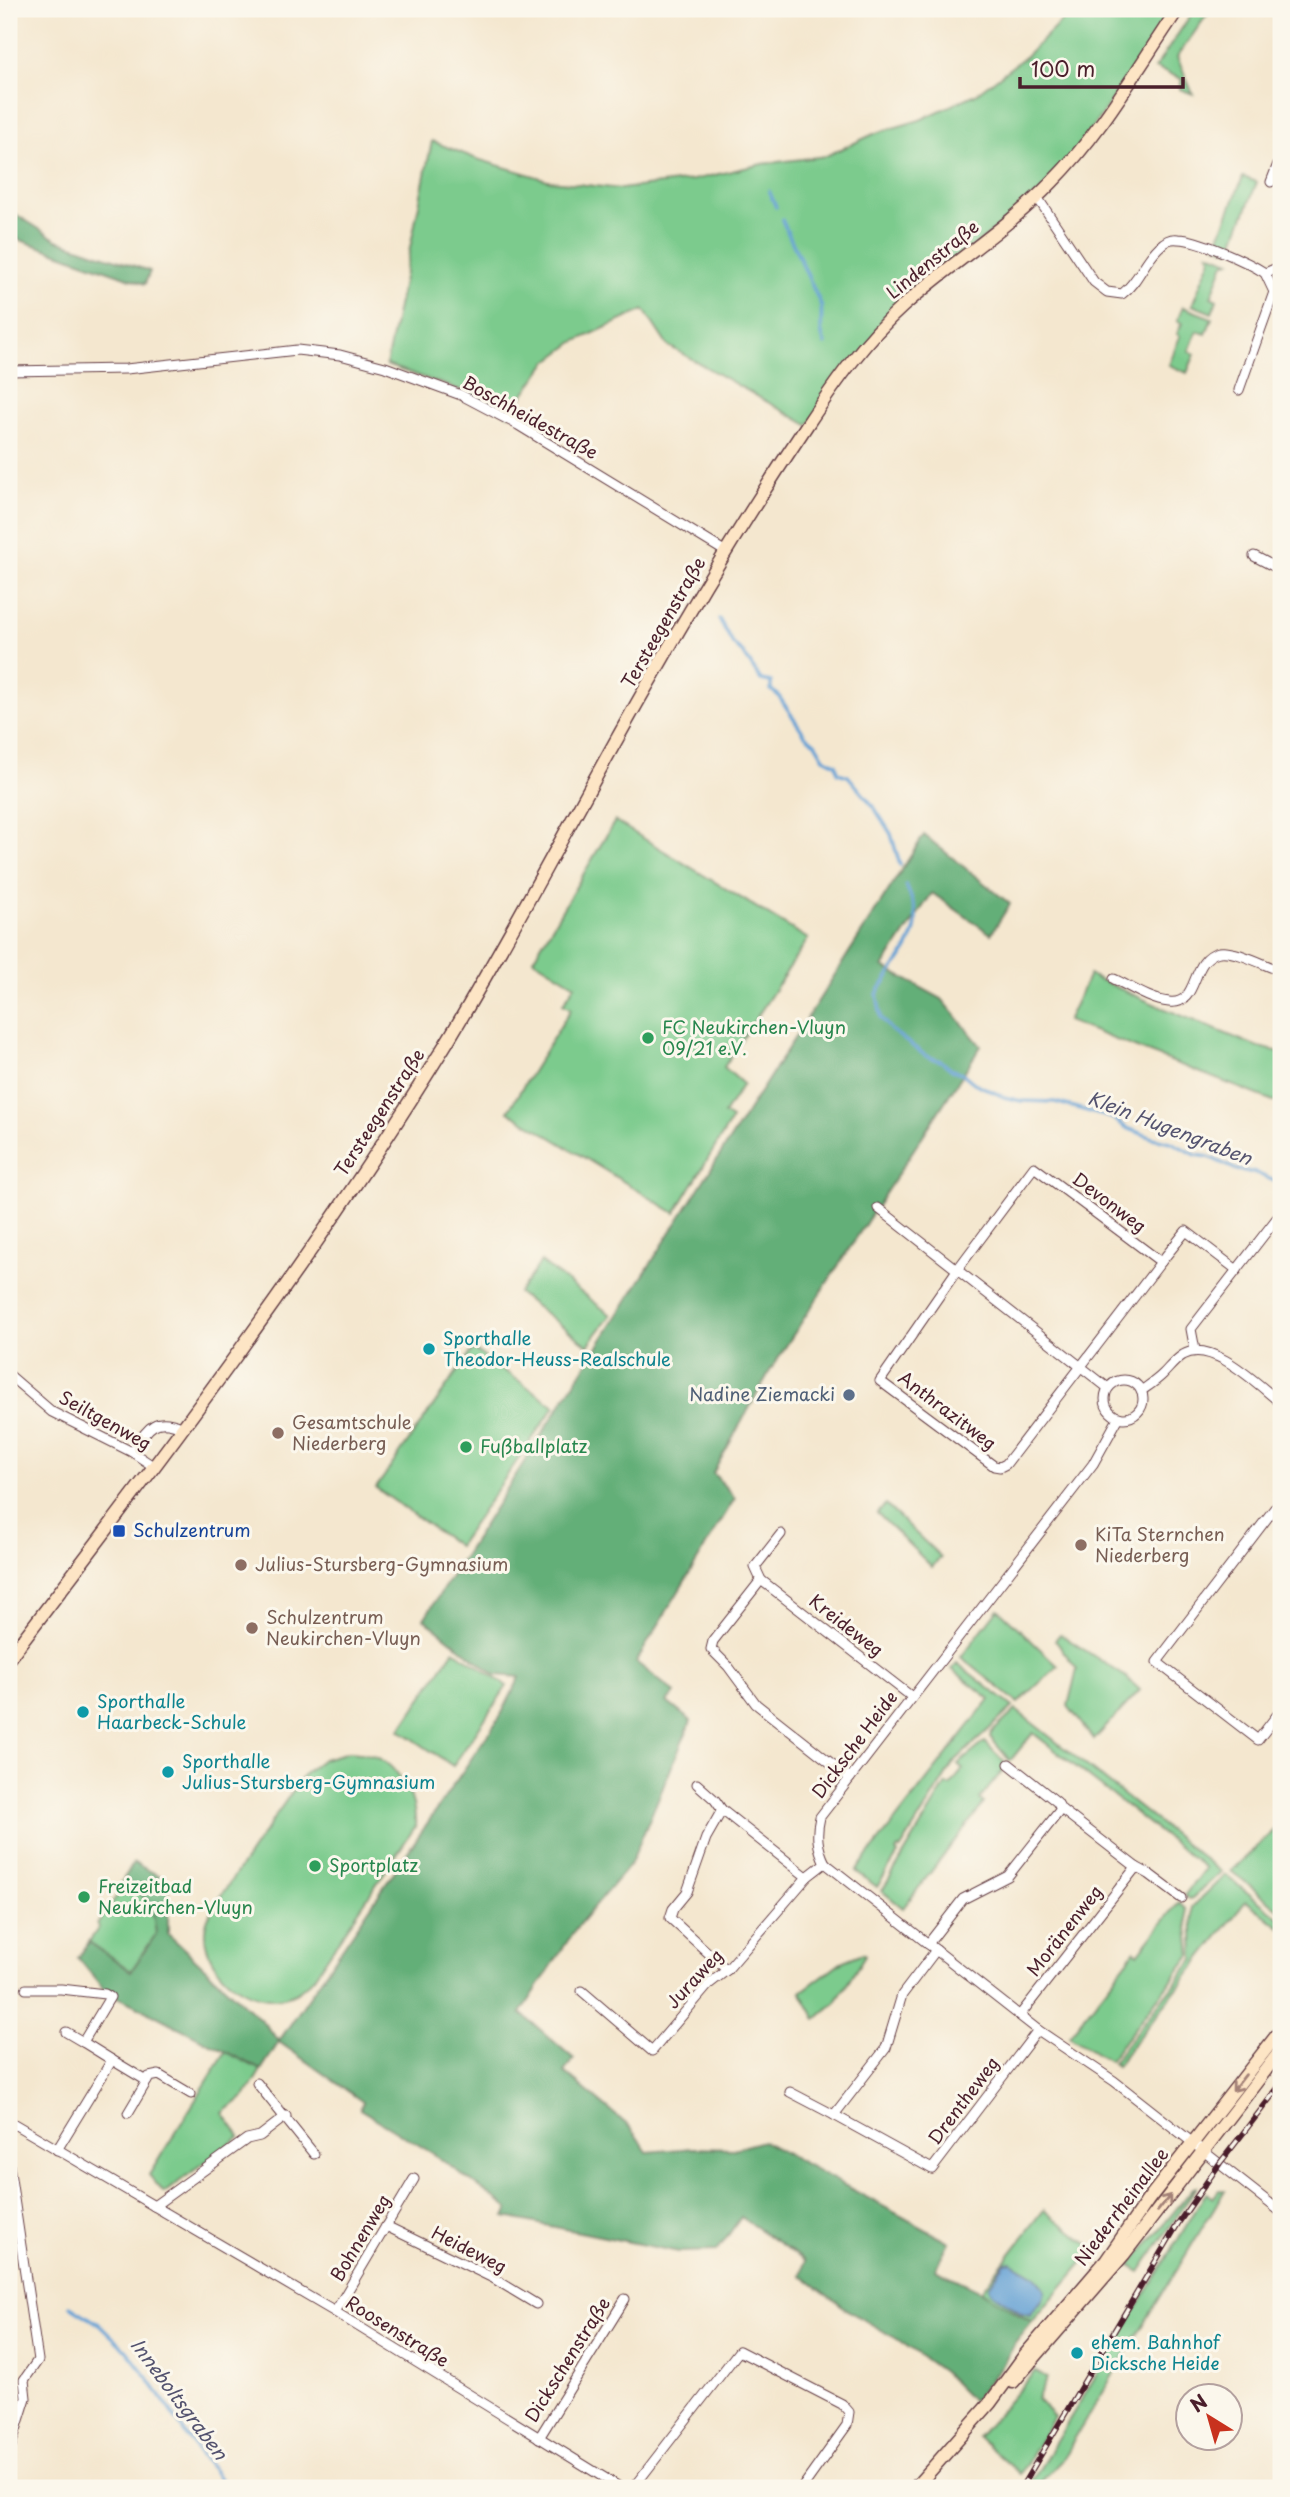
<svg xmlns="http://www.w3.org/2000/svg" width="1290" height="2497" font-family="'Playpen Sans',sans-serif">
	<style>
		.green { fill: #7bcb8d; stroke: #62755c; stroke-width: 2 }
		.forest { fill: #64af78; stroke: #576752; stroke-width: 2 }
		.water { fill: #63a0d4; stroke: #566080; stroke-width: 2 }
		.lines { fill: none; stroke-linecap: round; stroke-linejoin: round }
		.stream { stroke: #63a0d4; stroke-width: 3.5 }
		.street-casing { stroke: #643d44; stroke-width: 11 }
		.secondary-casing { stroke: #643d44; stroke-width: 15 }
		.street { stroke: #fff; stroke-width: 9 }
		.secondary { stroke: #fde5c5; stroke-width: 12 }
		.rail-casing { stroke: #4a1f2b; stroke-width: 6 }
		.rail { stroke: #fbf7ec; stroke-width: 3.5; stroke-dasharray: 10; stroke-linecap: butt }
		.oneway { stroke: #a48278 }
		.leisure-dot { fill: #2e9e5b; stroke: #fbf7ec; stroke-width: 2.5 }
		.culture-dot { fill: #0f9aa8; stroke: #fbf7ec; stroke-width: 2.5 }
		.service-dot { fill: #5c6f8a; stroke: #fbf7ec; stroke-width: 2.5 }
		.education-dot { fill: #8d6e63; stroke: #fbf7ec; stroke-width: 2.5 }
		.transit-dot { fill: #1a4fb4; stroke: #fbf7ec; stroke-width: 2.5 }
		.labels { text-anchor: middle; stroke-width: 6; stroke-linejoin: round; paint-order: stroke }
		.street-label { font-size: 18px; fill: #4a1f2b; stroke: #fbf7ec }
		.leisure-label { font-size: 18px; fill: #27864d; stroke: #fbf7ec; text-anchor: start }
		.culture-label { font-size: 18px; fill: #0d838f; stroke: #fbf7ec; text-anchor: start }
		.service-label { font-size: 18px; fill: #4e5e75; stroke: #fbf7ec; text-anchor: end }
		.education-label { font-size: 18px; fill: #785e54; stroke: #fbf7ec; text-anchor: start }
		.transit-label { font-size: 18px; fill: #164399; stroke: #fbf7ec; text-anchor: start }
		.water-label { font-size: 19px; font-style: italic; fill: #54536f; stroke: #fbf7ec }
	</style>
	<rect width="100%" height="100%" fill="#fbf7ec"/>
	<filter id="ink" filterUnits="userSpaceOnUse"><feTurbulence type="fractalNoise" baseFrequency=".0143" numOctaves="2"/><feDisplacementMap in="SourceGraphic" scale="14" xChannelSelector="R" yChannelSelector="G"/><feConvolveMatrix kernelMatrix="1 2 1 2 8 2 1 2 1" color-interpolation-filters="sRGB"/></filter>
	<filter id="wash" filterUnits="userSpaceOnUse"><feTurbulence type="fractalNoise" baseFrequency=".00686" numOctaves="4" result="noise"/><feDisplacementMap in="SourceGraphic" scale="28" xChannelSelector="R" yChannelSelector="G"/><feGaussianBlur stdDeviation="1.57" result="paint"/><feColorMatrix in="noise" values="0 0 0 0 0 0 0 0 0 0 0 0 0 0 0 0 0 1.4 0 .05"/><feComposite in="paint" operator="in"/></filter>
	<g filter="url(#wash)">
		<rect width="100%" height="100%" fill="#f4e7cf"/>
		<g class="green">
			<polygon points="1074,9 1177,9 1054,181 901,307 808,425 667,345 644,310 574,342 547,362 509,415 463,391 386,365 432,141 477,159 551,181 621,189 693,180 762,164 826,156 876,133 920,120 976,94 1026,56"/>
			<polygon points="1195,9 1211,9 1177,57 1193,94 1180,89 1182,79 1155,68"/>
			<polygon points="1243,177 1257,182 1230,251 1216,245"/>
			<polygon points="1209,253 1230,261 1224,263 1211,297 1217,300 1212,313 1192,305 1211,258"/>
			<polygon points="1183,307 1212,318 1206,334 1197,331 1189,351 1195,354 1187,373 1169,365 1180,336 1177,334 1182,323 1177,321"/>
			<polygon points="615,821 808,939 724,1067 743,1084 724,1114 732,1119 675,1213 508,1111 571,1009 563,1004 575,985 533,959"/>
			<polygon points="1089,975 1163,1008 1258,1047 1281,1052 1281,1104 1067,1021"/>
			<polygon points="541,1262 611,1315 588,1345 518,1293"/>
			<polygon points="473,1349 555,1406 458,1546 376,1488"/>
			<polygon points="886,1505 941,1557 932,1567 877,1513"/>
			<polygon points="998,1609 1058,1666 1018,1703 961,1657"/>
			<polygon points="1060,1634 1126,1677 1140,1690 1094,1740 1068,1706 1077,1669 1055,1640"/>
			<polygon points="454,1650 507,1686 453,1766 400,1730"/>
			<polygon points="957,1663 1013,1707 954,1762 900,1850 898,1849 896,1852 898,1854 877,1887 856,1871 990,1699 952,1669"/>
			<polygon points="1016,1710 1221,1872 1192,1898 1189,1899 1184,1896 1205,1868 1033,1733 1010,1761 990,1737 991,1733"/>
			<polygon points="985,1742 1007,1765 980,1799 984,1803 903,1908 882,1891 946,1784 950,1786 963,1769 958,1764"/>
			<path d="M349,1752C360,1753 372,1754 382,1760C404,1774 417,1802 415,1827L314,1977C308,1983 301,1991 293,1994C255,2010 206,1975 205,1935C204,1924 210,1914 215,1904L305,1773L323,1759Z"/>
			<polygon points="1280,1825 1281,1826 1281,1911 1231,1871"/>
			<polygon points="1225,1875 1281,1919 1281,1928 1246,1901 1116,2066 1112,2063 1194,1959 1192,1907"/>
			<polygon points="124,1878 152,1906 157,1934 131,1971 89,1942 99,1927 97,1925 120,1892 119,1886"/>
			<polygon points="1179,1902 1186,1909 1191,1955 1109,2061 1069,2036 1135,1951 1138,1954"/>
			<polygon points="863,1953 865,1955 836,2002 816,2019 801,1992 841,1962"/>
			<polygon points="226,2051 261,2070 246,2095 223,2113 240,2136 164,2193 149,2175"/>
			<polygon points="1197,2186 1140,2272 1130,2266 1194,2187"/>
			<polygon points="1219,2190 1225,2190 1061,2461 1035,2488 1028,2488 1206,2193 1213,2198"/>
			<polygon points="1044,2210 1094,2249 1032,2322 981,2291"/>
			<polygon points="1035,2371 1047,2378 1037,2399 1054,2417 1020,2474 978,2437"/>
		</g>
		<g class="forest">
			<polygon points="9,210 57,240 150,271 145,284 9,236"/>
			<polygon points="924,835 1010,904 991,934 932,893 883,967 942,999 981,1046 771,1369 713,1473 735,1498 636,1662 675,1693 667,1702 691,1721 631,1863 576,1928 521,2013 574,2059 564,2072 631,2128 647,2152 693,2148 734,2149 763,2141 949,2242 935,2269 981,2291 1032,2322 1015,2343 1002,2366 972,2401 943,2372 897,2339 852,2313 801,2275 805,2261 741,2217 717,2251 679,2252 505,2217 509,2209 432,2153 360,2109 363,2102 279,2042 261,2070 143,2009 106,1992 78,1958 89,1942 131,1971 156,1934 152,1906 124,1878 134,1863 168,1880 168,1934 262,2021 279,2041 501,1715 520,1677 495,1675 424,1619"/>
		</g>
		<polygon class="water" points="1011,2262 1035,2276 1045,2291 1043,2299 1030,2315 1022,2313 991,2292 989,2286 1005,2263"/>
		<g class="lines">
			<g class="stream">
				<polyline points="769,191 776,207"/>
				<path d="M782,220L821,305C823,321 818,329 825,344"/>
				<polyline points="719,619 733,644 743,653 761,680 771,682 771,690 778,695 805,735 815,743 824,758 836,764 838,773 848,776 874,807 891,834 900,865"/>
				<path d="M906,885C910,896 917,909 916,922C914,948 889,972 877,994L881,1018L891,1030L926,1056L941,1061L952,1070L962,1073L974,1083L1004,1097L1021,1101L1055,1102L1112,1118L1127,1128L1153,1138L1171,1142L1196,1155L1209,1157L1237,1170L1256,1173L1281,1184"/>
				<polyline points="70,2306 99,2324 127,2351 149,2379 200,2455 228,2488"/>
			</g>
		</g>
	</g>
	<g filter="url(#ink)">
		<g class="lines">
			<g class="street-casing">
				<g id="street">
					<polyline points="1271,182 1281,156"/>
					<path d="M1037,197L1094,282L1107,292L1122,294C1139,281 1144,261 1159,247C1165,241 1170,238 1178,239C1198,239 1248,262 1265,273"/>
					<polyline points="1281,266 1265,273 1274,292 1281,289"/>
					<polyline points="9,371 126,369 297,350 340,355 385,367 461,395 518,425 726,552"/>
					<polyline points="1239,390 1274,292"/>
					<polyline points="1254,556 1281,570"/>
					<path d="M1114,979C1131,987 1150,1000 1169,1002C1200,1006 1189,959 1219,952C1234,949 1266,966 1281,971"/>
					<polygon points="1034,1167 1161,1262 1006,1464 1000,1467 994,1466 880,1381 957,1270"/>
					<polyline points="878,1208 1108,1388"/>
					<polyline points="1161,1262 1186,1231 1237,1270"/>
					<polyline points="1195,1350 1191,1329 1277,1218"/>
					<polyline points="9,1375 52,1412 132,1452 153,1466"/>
					<circle cx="1124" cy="1399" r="19"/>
					<path d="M1141,1391C1148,1386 1156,1381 1163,1374C1169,1368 1175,1360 1183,1355C1212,1338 1258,1385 1281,1403"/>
					<path d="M1119,1417L1093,1464L820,1817C816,1834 817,1847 825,1863L1038,2030L1114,2081L1281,2212"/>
					<path d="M132,1452C147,1430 153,1415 181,1427"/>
					<polyline points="1281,1500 1157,1662 1258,1740 1281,1710"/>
					<polyline points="781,1534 755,1567 761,1580 912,1697"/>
					<polyline points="761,1580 713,1641 711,1649 728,1666 756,1704 850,1778"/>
					<polyline points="1009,1764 1057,1802 1061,1809 1136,1867 1020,2015"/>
					<polyline points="697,1784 715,1800 722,1810 807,1877"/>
					<polyline points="722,1810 706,1838 687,1892 673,1909 670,1918 727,1970"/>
					<polyline points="1136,1867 1149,1874 1181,1898"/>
					<polyline points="928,1944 963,1899 1008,1876 1061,1809"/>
					<polyline points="936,1950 902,1995 886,2048 834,2115 932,2169 1038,2030"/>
					<polyline points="26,1989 61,1989 105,1994 110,1997 83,2042 112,2060 57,2150"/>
					<polyline points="582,1991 652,2051 709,1984 727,1970 807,1877 825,1863"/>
					<polyline points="66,2032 83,2042"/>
					<polyline points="112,2060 147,2081 128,2113"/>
					<polyline points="147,2081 149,2077 159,2075 191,2094"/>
					<polyline points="257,2083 314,2154"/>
					<polyline points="790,2092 834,2115"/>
					<polyline points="9,2121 335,2312 621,2488"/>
					<polyline points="9,2165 38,2360 24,2380 26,2398 9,2452"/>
					<polyline points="154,2206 247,2139 260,2136 286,2116"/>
					<polyline points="386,2226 493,2278 536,2304"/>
					<polyline points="335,2312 414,2179"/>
					<polyline points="539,2438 625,2299"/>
					<polyline points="633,2488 739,2351 842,2404 849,2412 847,2425 802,2488"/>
				</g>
			</g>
			<g class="secondary-casing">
				<g id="secondary">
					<path d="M9,1658C162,1458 315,1257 447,1042C519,923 582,798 652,677C700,592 752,507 807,425C835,383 865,340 903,306C951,263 1007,229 1052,182C1102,132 1138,67 1178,9"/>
					<polyline points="1013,2382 1124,2254 1281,2050"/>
					<polyline points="915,2488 990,2403 1025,2355 1106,2261 1148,2200 1281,2030"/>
				</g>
			</g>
			<use href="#street" class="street"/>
			<use href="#secondary" class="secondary"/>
			<g class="rail-casing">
				<polyline id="rail" points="1021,2488 1179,2222 1220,2163 1281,2084"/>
			</g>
			<use href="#rail" class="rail"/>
		</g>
		<defs><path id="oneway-shaft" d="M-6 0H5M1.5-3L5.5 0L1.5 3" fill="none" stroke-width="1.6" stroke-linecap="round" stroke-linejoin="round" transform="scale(1.75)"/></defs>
		<g class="oneway">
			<use href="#oneway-shaft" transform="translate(1239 2083) rotate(128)"/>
			<use href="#oneway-shaft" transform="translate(1164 2203) rotate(-52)"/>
		</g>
	</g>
	<g class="leisure-dot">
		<circle cx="648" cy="1038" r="7"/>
		<circle cx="466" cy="1447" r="7"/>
		<circle cx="315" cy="1866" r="7"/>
		<circle cx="84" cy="1897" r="7"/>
	</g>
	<g class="culture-dot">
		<circle cx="429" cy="1349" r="7"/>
		<circle cx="83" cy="1712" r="7"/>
		<circle cx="168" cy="1772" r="7"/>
		<circle cx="1077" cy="2353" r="7"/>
	</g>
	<circle class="service-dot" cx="849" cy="1395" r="7"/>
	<g class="education-dot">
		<circle cx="278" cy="1433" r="7"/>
		<circle cx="1081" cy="1545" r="7"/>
		<circle cx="241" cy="1565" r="7"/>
		<circle cx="252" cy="1628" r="7"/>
	</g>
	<rect class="transit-dot" x="112" y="1524" width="14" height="14" rx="3.5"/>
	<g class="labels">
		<g class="street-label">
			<text transform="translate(933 260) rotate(-39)" y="6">Lindenstraße</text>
			<text transform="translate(530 418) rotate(29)" y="6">Boschheidestraße</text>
			<text transform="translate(664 623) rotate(-60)" y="6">Tersteegenstraße</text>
			<text transform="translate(380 1113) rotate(-57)" y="6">Tersteegenstraße</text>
			<text transform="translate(1109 1203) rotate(37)" y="6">Devonweg</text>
			<text transform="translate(947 1411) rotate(37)" y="6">Anthrazitweg</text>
			<text transform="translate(105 1421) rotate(29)" y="6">Seiltgenweg</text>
			<text transform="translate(846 1626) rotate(38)" y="6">Kreideweg</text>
			<text transform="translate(855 1745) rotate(-53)" y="6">Dicksche Heide</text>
			<text transform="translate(1065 1931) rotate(-52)" y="6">Moränenweg</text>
			<text transform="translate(695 1979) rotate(-47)" y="6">Juraweg</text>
			<text transform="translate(964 2101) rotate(-53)" y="6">Drentheweg</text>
			<text transform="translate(1122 2207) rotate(-53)" y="6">Niederrheinallee</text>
			<text transform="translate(361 2238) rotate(-59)" y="6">Bohnenweg</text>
			<text transform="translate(469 2250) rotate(27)" y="6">Heideweg</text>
			<text transform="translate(397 2332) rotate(32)" y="6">Roosenstraße</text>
			<text transform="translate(568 2360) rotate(-58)" y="6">Dickschenstraße</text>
		</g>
		<g class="leisure-label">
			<text x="662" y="1034">FC Neukirchen-Vluyn<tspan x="662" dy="21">09/21 e.V.</tspan></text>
			<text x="480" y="1453">Fußballplatz</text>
			<text x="329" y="1872">Sportplatz</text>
			<text x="98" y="1893">Freizeitbad<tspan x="98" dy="21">Neukirchen-Vluyn</tspan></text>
		</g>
		<g class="culture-label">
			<text x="443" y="1345">Sporthalle<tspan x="443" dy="21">Theodor-Heuss-Realschule</tspan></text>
			<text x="97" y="1708">Sporthalle<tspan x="97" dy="21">Haarbeck-Schule</tspan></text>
			<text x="182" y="1768">Sporthalle<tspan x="182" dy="21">Julius-Stursberg-Gymnasium</tspan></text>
			<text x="1091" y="2349">ehem. Bahnhof<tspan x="1091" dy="21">Dicksche Heide</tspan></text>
		</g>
		<g class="service-label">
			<text x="835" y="1401">Nadine Ziemacki</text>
		</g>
		<g class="education-label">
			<text x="292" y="1429">Gesamtschule<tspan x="292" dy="21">Niederberg</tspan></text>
			<text x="1095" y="1541">KiTa Sternchen<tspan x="1095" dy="21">Niederberg</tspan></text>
			<text x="255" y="1571">Julius-Stursberg-Gymnasium</text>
			<text x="266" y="1624">Schulzentrum<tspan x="266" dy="21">Neukirchen-Vluyn</tspan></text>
		</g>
		<g class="transit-label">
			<text x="133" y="1537">Schulzentrum</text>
		</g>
		<g class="water-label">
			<text transform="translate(1170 1128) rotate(21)" y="7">Klein Hugengraben</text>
			<text transform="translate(179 2399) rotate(53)" y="7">Inneboltsgraben</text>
		</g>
	</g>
	<rect width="1290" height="2497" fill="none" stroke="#fbf7ec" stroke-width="35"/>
	<g transform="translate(1209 2417) rotate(323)"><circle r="33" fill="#fbf7ec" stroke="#b4a19f" stroke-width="2"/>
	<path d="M0-5L12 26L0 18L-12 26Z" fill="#c8321e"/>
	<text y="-10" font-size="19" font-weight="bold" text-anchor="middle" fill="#4a1f2b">N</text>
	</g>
	<path d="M1020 77v10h163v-10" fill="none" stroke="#4a1f2b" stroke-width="3.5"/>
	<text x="1031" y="77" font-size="21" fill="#4a1f2b" stroke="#fbf7ec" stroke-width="5" paint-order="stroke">100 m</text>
</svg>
